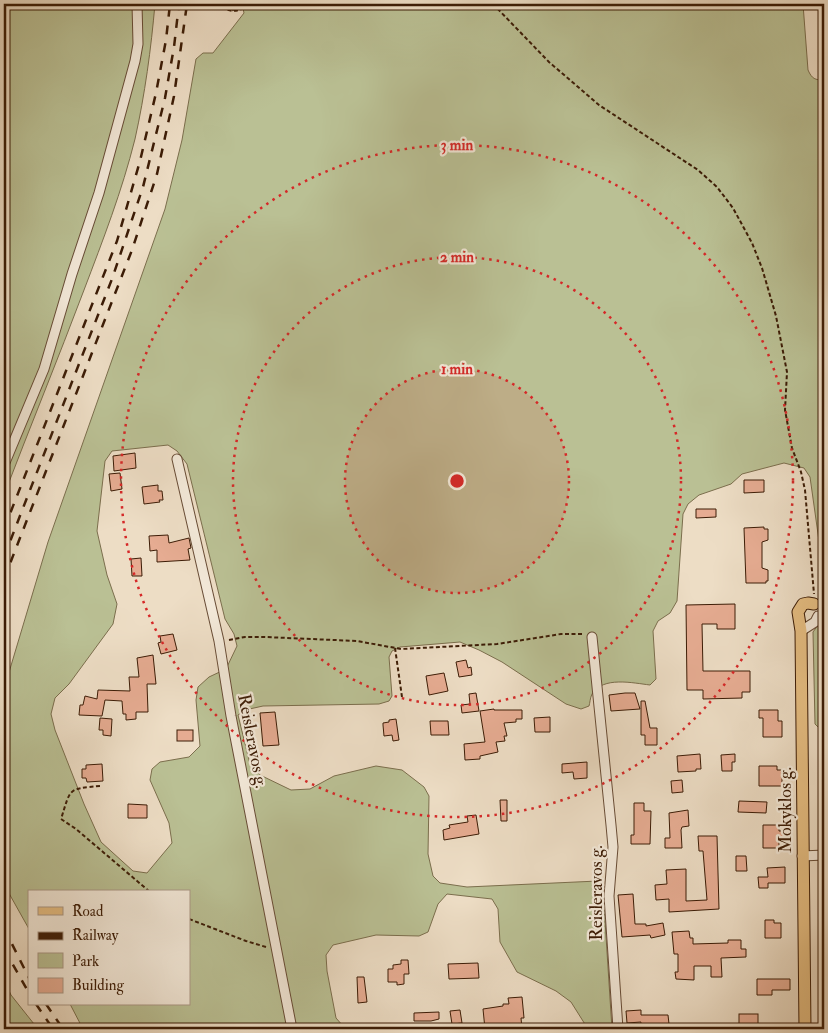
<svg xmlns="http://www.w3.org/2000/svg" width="828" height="1033" font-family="'IM FELL Double Pica',serif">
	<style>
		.green { fill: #bac094; stroke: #7b6e4d; fill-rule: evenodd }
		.building { fill: #e6ac92; stroke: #3c1c06 }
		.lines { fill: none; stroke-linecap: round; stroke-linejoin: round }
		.minor-casing { stroke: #684c36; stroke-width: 11 }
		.major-casing { stroke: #3c1c06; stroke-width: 13 }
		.path { stroke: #3c1c06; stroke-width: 2; stroke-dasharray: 4 2.5; stroke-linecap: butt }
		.minor { stroke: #f3e9d9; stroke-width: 9 }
		.major { stroke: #e6be82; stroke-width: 11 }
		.rail { stroke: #3c1c06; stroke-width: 2.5; stroke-dasharray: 9 9; stroke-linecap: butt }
		.ring { fill: none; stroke: #d62828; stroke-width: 2.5; stroke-dasharray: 2.5 5 }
		.labels { text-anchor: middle; stroke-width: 4.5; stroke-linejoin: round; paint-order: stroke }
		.street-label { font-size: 18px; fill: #3c1c06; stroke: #f3e9d9 }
		.centre { fill: #d62828; stroke: #f3e9d9; stroke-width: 2.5 }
		.ring-label { font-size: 15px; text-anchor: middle; font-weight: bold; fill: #d62828; stroke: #f3e9d9; stroke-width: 4.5; stroke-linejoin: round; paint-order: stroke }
	</style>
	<rect width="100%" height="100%" fill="#edddc5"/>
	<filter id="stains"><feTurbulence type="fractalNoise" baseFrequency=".004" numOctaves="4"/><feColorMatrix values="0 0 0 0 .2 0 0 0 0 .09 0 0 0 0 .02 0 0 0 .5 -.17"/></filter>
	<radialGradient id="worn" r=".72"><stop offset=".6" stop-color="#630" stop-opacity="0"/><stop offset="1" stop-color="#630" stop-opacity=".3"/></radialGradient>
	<g class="green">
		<path d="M4,4H155C151,49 145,94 135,139C122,191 103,240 84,290C58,359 30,427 4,495Z"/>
		<path d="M242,4H803L808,70C812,79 815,80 824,80V544L819,541L810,477L804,468L784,463L742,474L731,484L699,495L688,504L683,514L677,601L670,613L658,621L653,631L656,679L650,685C633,683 603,676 592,694C590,698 590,703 589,706L581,709L566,704L502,662L479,650L460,642L400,647L392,651L389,657L392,696L389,701L379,704L263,706L245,710L238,715L250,764L260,775L291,790L310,789L334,776L376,766L402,770L424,787L429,796L428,854L433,876L440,883L467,887L598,881L603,890L612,1029H588L571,1002L556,991L517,972L500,942L498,909L492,899L447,894L438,904L428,932L419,936L376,935L333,945L326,955L327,971L336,1018L343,1026L352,1029H83L70,1004H189V892H29V929L6,888L4,877V689L48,542L165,209L182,140L196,59L203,53H213L244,13ZM168,445L177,451L187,464L225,619L234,634L237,646L226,669L209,677L198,687L196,700L200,746L189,757L160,762L152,769L150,780L169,823L172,843L147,873L133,871L101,842L84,804L55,730L51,714L55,698L69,684L113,624L117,604L107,575L97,531L105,461L112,451Z"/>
		<polygon points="824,617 824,729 820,729 815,724 813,632"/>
		<polygon points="4,980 11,995 38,1029 4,1029"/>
	</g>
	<g class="building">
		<polygon points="135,453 136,468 114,471 113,456"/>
		<polygon points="120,473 122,489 111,491 109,474"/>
		<polygon points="744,480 764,480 764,492 744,493"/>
		<polygon points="158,485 158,491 162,491 163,500 159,500 160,502 144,504 142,487"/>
		<polygon points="696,509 716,509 716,517 696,518"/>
		<polygon points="764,527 764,529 768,529 768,540 762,542 762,568 768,570 768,581 766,581 766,583 746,583 744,528"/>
		<polygon points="168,535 169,543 189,538 191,548 188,549 190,560 157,562 157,550 150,551 149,536"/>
		<polygon points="141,558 142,576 132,576 131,559"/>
		<polygon points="735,604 735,629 717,629 717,624 702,624 703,671 750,671 750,692 742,692 742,698 703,699 703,690 687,690 686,605"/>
		<polygon points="173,634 177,650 161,654 158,643 161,642 160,636"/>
		<polygon points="153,655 156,684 147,684 148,712 136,712 136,719 126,720 126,714 123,714 122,701 105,700 102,716 79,715 80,705 83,705 85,696 97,699 98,690 130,691 129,677 139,677 137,658"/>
		<polygon points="466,660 468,668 471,667 472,675 459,677 456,662"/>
		<polygon points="444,673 448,691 429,695 426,676"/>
		<polygon points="476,693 479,711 462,713 461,705 470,704 469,694"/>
		<polygon points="625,693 635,693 640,709 611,711 609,695"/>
		<polygon points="641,701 645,701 650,728 657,728 657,745 645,745 645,735 641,735"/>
		<polygon points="494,709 494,710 522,710 522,719 516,719 516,722 504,723 507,736 504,736 505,741 496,742 498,752 480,756 480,759 465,760 464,744 485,742 480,711"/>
		<polygon points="759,710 778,710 778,721 782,721 782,737 763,737 763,718 759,718"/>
		<polygon points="275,712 279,745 263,746 260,713"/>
		<polygon points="550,717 550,732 535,732 534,718"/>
		<polygon points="100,718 112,719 111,736 103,735 103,730 99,730"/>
		<polygon points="396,719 399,740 393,741 392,735 384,736 383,725 383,723 389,722 389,720"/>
		<polygon points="430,721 448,721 449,735 431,735"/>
		<rect x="177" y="730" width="16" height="11"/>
		<polygon points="700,754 701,769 696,769 696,771 678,772 677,756"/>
		<polygon points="735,754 735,762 732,762 732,771 722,771 721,755"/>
		<polygon points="587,762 587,778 574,779 573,772 562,773 562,764"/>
		<polygon points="102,764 103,781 87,782 86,778 82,778 82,769 86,769 86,765"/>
		<polygon points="759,766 777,766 777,770 782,770 782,786 759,786"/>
		<polygon points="682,780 683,792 672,793 671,781"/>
		<polygon points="500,800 507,800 507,821 501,821"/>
		<polygon points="739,801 767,802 766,813 738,812"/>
		<polygon points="634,803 644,803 644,811 651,811 650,844 631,844 631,835 634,835"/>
		<polygon points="128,804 147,805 147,818 128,818"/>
		<polygon points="688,810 689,826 682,827 681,830 682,848 665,848 665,838 670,838 669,813"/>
		<polygon points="476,815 479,834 444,840 443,830 450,828 449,825 468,822 467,816"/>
		<polygon points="763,825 779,825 779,831 784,831 784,839 779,840 779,848 763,848"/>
		<polygon points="698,836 717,836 719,909 669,912 669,899 656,900 655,885 667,884 666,870 686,869 686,901 707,900 703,851 699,851"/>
		<polygon points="736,856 746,856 747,871 736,871"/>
		<polygon points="785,867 785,883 768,883 768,888 759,888 758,877 768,877 767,868"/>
		<polygon points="633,894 635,924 646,924 646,926 663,923 665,935 651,938 650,935 622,937 618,895"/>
		<polygon points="765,920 774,920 774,923 781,923 781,938 765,938"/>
		<polygon points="689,931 690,938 693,938 693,944 728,943 728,940 741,940 741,949 746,949 746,957 721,958 722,977 711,977 711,966 694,966 694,980 676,979 675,972 678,972 678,954 674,954 672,932"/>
		<polygon points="401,960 408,960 409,974 404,974 404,984 397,985 397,982 388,982 388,969 393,969 393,965 401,964"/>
		<polygon points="478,963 479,978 449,979 448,964"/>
		<polygon points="357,977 364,977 367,1002 358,1003"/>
		<polygon points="757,979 790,979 790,990 772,990 772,995 757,995"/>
		<polygon points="522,997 524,1018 521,1018 522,1029 485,1029 483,1009 503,1006 503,1004 509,1004 508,998"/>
		<polygon points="460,1010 462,1023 452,1024 450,1011"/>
		<polygon points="641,1010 641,1015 668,1015 669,1024 652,1024 652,1029 640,1029 641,1022 627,1023 626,1011"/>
		<polygon points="439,1012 439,1019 431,1021 414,1021 414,1013"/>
		<rect x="739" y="1014" width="19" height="15"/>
	</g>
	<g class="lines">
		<g class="minor-casing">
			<g id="minor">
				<polyline points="177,459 219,641 231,716 292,1029"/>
				<polyline points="4,465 44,369 72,274 99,193 135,61 138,44 137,4"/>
				<polyline points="801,631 815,622 818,616 824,616"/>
				<polyline points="592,637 611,825 613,847 609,896 618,1029"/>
				<polyline points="802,856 824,855"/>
			</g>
		</g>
		<g class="major-casing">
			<polyline id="major" points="805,1029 801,631 798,612 803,604 808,603 814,604"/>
		</g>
		<g class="path">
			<path d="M216,4C229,13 238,13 250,4"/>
			<polyline points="231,4 233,11"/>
			<polyline points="493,4 549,62 599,105 698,170 717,187 733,208 752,243 762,268 776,316 787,372 785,410 792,448 801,472 805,490 814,594"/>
			<polyline points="229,640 245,637 265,637 357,641 401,649 497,644 561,634 584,634"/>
			<polyline points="395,648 402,697"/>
			<path d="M100,786C67,789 71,788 61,819L76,829L150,892"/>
			<polyline points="189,919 246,941 266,947"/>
		</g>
		<use href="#minor" class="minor"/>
		<use href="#major" class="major"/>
		<g class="rail">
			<polyline points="4,529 117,241 140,161 156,93 166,40 170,4"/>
			<polyline points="4,557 112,279 143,187 165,98 174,47 179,4"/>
			<polyline points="4,579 132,250 157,174 174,96 187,4"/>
			<polyline points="4,928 29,978"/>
			<polyline points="4,949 29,993"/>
			<polyline points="36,1004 53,1029"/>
			<polyline points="46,1004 63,1029"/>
		</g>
	</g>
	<circle cx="457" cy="481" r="112" fill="#d62828" fill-opacity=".12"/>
	<g class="ring">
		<circle cx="457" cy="481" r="112"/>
		<circle cx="457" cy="481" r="224"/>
		<circle cx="457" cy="481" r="336"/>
	</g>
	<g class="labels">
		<g class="street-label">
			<text transform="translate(253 741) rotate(79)" y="6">Reisleravos g.</text>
			<text transform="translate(785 810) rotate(-90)" y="6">Mokyklos g.</text>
			<text transform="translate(596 893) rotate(-90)" y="6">Reisleravos g.</text>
		</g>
	</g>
	<circle cx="457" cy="481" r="8" class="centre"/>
	<g class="ring-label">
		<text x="457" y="150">3 min</text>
		<text x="457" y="262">2 min</text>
		<text x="457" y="374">1 min</text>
	</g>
	<rect width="828" height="1033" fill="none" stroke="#edddc5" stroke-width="20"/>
	<rect x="5" y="5" width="818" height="1023" fill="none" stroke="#3c1c06" stroke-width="2.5"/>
	<rect x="10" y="10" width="808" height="1013" fill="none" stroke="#3c1c06"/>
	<rect x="28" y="890" width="162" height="115" fill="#f3e9d9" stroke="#aa9785"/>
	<rect x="38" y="907" width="25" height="8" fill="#e6be82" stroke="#aa9785"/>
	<text x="72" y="916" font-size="15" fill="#3c1c06">Road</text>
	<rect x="38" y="932" width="25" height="8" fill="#3c1c06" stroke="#aa9785"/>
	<text x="72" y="940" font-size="15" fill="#3c1c06">Railway</text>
	<rect x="38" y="953" width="25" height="15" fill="#bac094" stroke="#aa9785"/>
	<text x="72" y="966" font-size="15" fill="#3c1c06">Park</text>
	<rect x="38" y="978" width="25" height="15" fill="#e6ac92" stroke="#aa9785"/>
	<text x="72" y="990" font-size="15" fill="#3c1c06">Building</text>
	<rect width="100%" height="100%" filter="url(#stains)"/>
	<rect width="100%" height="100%" fill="url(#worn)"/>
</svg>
